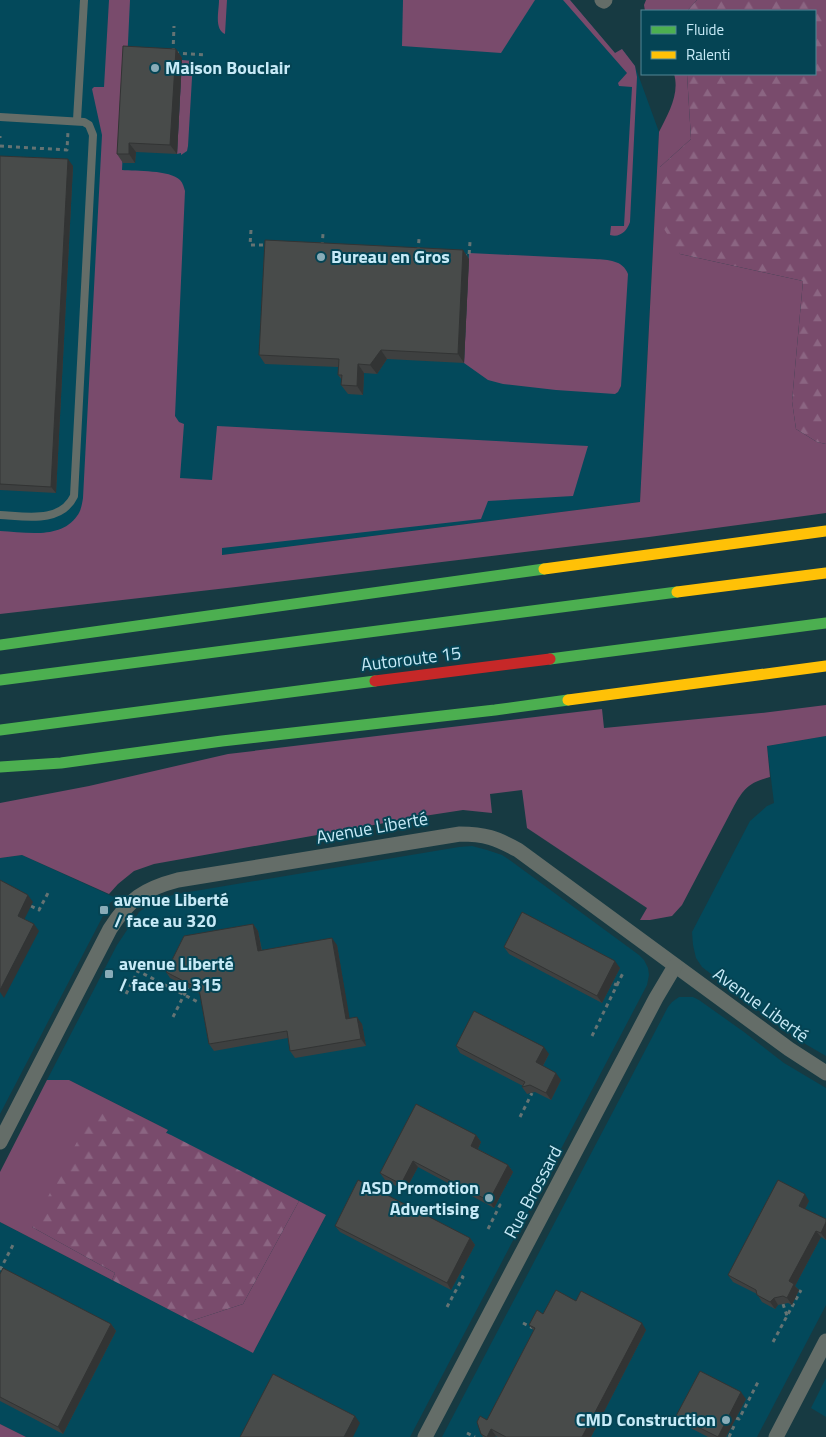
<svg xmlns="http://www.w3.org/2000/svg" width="826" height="1437" font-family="'Titillium Web',sans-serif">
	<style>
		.built { fill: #03495b }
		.grass { fill: #794b6c }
		.forest { fill: url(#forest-firs) }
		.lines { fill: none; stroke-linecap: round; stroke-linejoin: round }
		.path { stroke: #657373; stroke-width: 3; stroke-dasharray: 4 4; stroke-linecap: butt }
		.lane { stroke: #646d68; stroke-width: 8 }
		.street { stroke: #646d68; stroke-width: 15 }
		.fast { stroke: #4caf50; stroke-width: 11 }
		.slow { stroke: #ffc107; stroke-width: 11 }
		.jam { stroke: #c62828; stroke-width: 11 }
		.wall { fill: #3e4040 }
		.shaded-wall { fill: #323434 }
		.building { fill: #484b4a; stroke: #323434 }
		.poi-dot { fill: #89acb8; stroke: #054454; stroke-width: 2 }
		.labels { text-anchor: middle; stroke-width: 4; stroke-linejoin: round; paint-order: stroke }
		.poi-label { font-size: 18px; font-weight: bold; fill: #c7eaf7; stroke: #054454; text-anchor: start }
		.street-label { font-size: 18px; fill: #c7eaf7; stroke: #054454 }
	</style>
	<defs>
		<pattern id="forest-firs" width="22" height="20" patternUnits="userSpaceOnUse" patternTransform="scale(1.25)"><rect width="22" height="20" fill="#794b6c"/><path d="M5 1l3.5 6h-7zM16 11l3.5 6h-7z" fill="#8b6582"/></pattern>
	</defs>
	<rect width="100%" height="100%" fill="#173a42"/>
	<g class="built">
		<polygon points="0,0 570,0 615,53 622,49 635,66 659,132 640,502 222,555 0,570"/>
		<polygon points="826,736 826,1056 807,1045 767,1017 702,967 696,958 693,945 692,932 750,821 767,806 774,803 767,746"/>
		<polygon points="472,846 487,850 502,855 511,861 639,955 644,960 648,968 649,975 647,985 410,1437 26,1437 0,1424 0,1222 253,1353 326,1215 166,1133 168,1130 69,1080 47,1080 117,945 139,912 150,904 161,898 177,894 459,847"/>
		<polygon points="22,855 116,898 110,903 104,914 0,1114 0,858"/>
		<polygon points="679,997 693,997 699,1000 744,1032 784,1063 826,1088 826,1305 757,1437 442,1437 668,1007 672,1002"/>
		<polygon points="826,1378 826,1417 811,1408"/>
	</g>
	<g class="grass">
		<path d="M109,0H130L122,170C136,171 170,170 180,180C183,183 184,188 185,191L175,416L179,422L184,424L180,478L212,480L217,426L588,446L573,496L488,501L481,519L222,548V555L640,502L659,132C668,114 680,94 674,74H687L691,139L660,167L680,254L803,281L792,401L796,429L817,442L826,444V513L649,537L236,587L0,614V531C25,532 60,540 77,516C81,511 82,504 83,498L102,135L92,89L94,87H104Z"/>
		<path d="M219,0H227L225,34C214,29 219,11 219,0Z"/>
		<polygon points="403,0 535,0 501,53 402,46"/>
		<path d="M563,0H570L615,53L622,49L635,66L637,77L630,222C627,231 620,238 610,235L611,226H624L632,87L619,86L618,83L627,73Z"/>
		<polygon points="646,0 697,0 687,11 645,11 644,5"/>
		<polygon points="182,60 193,61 188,146 187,151 181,155 181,153 177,154"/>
		<path d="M469,253L595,259C608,260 623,260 628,274L621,386L618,392L615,394L556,390L503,384L488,380L464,363Z"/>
		<path d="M826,705V736L767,746L770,777C749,783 745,787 734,806L682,905L672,916L650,920H640L647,908L527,828L522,790L490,794L492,813L463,810L424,816L154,864L134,871L118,884L109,894L22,855L0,858V803L89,786L228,754L602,709L604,728L761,713Z"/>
		<polygon points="47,1080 69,1080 168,1130 166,1133 32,1227 115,1273 112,1280 0,1222 0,1172"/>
		<polygon points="299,1201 326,1215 253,1353 191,1321 243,1304"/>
		<polygon points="0,1424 26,1437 0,1437"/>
	</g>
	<g class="forest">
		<polygon points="697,0 826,0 826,444 817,442 796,429 792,401 803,281 680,254 657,218 660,167 691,139 687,74 815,74 815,11 687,11"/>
		<polygon points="97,1104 171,1135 299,1201 243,1304 191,1321 112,1280 115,1273 32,1227"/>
	</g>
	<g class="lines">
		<g class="path">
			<polyline points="173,52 174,26"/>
			<polyline points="175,53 206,55"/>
			<polyline points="0,136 0,138"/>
			<polyline points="0,146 67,150 68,131"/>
			<polyline points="251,230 250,245 267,245"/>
			<polyline points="322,246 323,234"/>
			<polyline points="418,251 419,239"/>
			<polyline points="463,256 469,256 470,242"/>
			<polyline points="31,906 39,910 48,893"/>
			<polyline points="617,985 624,971"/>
			<polyline points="126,994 138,971 198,1002"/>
			<polyline points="173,1017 188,987"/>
			<polyline points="592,1036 617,985 612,983"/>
			<polyline points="520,1117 532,1093"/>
			<polyline points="488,1229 500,1205 497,1203"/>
			<polyline points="0,1270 14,1243"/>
			<polyline points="783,1304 787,1316"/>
			<polyline points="447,1307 463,1277 459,1275"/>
			<polyline points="523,1323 533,1328"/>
			<polyline points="773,1342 801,1290"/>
			<polyline points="736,1418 739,1419 758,1382"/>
			<polyline points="467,1433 475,1437"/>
			<polyline points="729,1437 734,1426 732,1425"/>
		</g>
		<g class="lane">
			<path d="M0,117L84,122L89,125L93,135L74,496C61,524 24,516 0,515"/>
			<polyline points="77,120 84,0"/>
		</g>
		<g class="street">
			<polyline points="602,0 604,1 605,0"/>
			<path d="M0,1142L110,929C129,899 144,889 178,880L460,834C485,834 496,838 518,850L789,1049L826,1073"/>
			<polyline points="425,1437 656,998 675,966"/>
			<polyline points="776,1437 826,1341"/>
		</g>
		<g class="fast">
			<polyline points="0,645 544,569"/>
			<polyline points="550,659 826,623"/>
			<polyline points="0,680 677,592"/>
			<polyline points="0,730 375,681"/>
			<polyline points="0,767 61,763 222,741 495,710 568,700"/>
		</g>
		<g class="slow">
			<polyline points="544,569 826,531"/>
			<polyline points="677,592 826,573"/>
			<polyline points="568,700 826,666"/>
		</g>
		<polyline class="jam" points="375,681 550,659"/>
	</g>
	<g class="wall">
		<polygon points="176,49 182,58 177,154 136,152 135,163 123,163 117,154"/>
		<polygon points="0,156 73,166 56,493 0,490"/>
		<polygon points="463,250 469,259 464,363 387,359 377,374 364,373 363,395 348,394 341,385 342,380 338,375 338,367 265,364 259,355"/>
		<polygon points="253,924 258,931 262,950 337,945 349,1018 362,1024 366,1046 295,1058 290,1051 288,1038 214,1051 209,1044 200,994 170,978 166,972"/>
		<polygon points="504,947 620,968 602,1003 509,954"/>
		<polygon points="456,1046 549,1054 543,1066 561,1080 551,1100 535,1092 527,1094 522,1087 523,1086 460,1053"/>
		<polygon points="476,1135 481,1142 478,1149 508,1165 513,1172 494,1208 418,1167 405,1191 385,1180 380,1173"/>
		<polygon points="809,1201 805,1209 826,1219 826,1240 821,1237 795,1286 799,1290 792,1305 788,1303 778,1305 775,1309 762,1302 757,1294 733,1282 728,1275"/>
		<polygon points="335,1226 470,1238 475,1245 451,1290 340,1232"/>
		<polygon points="0,1274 111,1324 116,1331 63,1434 0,1401"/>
		<polygon points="576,1301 646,1330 591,1437 497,1437 496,1436 495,1437 483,1437 481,1434 487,1420 534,1331 529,1325 543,1314"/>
		<polygon points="746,1399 726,1437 708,1437 681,1423 676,1416"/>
	</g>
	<g class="shaded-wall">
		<polygon points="176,49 182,58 177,154 170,145"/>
		<polygon points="129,143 136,152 135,163 129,154"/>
		<polygon points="68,159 73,166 56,493 51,487"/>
		<polygon points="463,250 469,259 464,363 458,354"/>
		<polygon points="381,350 387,359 377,374 370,365"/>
		<polygon points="358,364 364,373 363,395 357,386"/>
		<polygon points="28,895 33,902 23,922 18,916"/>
		<polygon points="34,924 39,931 4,998 0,992 0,990"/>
		<polygon points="253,924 258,931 263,958 258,951"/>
		<polygon points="332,938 337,945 351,1026 346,1019"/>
		<polygon points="615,961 620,968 602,1003 597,996"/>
		<polygon points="357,1017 362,1024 366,1046 361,1039"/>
		<polygon points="544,1047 549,1054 541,1069 536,1062"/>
		<polygon points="556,1073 561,1080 551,1100 546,1093"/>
		<polygon points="476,1135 481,1142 476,1153 471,1146"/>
		<polygon points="413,1161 418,1167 405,1191 401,1184"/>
		<polygon points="508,1165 513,1172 494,1208 489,1201"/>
		<polygon points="805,1194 809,1201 803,1213 799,1206"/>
		<polygon points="826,1222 826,1240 821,1233"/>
		<polygon points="816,1231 821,1237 795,1286 799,1290 792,1305 787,1298 789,1281"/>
		<polygon points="470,1238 475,1245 451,1290 447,1283"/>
		<polygon points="774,1298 778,1305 775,1309 770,1302"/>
		<polygon points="642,1323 646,1330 591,1437 582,1437"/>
		<polygon points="111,1324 116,1331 63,1434 58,1427"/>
		<polygon points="741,1392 746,1399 726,1437 718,1437"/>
		<polygon points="355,1416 360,1423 353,1437 344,1437"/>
		<polygon points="491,1429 496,1436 495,1437 487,1437"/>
	</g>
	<g class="building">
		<polygon points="123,46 176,49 170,145 129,143 129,154 117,154"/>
		<polygon points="0,156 68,159 51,487 0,484"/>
		<polygon points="265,240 463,250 458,354 381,350 370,365 358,364 357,386 341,385 342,375 338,375 339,359 259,355"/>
		<polygon points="0,880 28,895 18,916 34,924 0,990"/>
		<polygon points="522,912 615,961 597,996 504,947"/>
		<polygon points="253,924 258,951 332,938 346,1019 357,1017 361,1039 290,1051 287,1031 209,1044 199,989 166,972 184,936"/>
		<polygon points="474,1011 544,1047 536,1062 556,1073 546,1093 530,1085 522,1087 525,1082 456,1046"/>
		<polygon points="416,1104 476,1135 471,1146 508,1165 489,1201 413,1161 401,1184 380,1173"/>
		<polygon points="358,1180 470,1238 447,1283 335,1226"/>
		<polygon points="778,1180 805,1194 799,1206 826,1219 826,1222 821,1233 816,1231 789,1281 794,1284 787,1298 783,1296 774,1298 770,1302 757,1295 756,1290 728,1275"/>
		<polygon points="3,1268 111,1324 58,1427 0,1397 0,1274"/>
		<polygon points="556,1290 576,1301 581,1291 642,1323 582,1437 506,1437 491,1429 487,1437 486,1437 481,1434 477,1422 480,1416 487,1420 535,1328 529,1325 537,1310 543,1314"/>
		<polygon points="700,1371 741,1392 718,1437 676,1416"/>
		<polygon points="273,1374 355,1416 344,1437 240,1437"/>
	</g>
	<g class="poi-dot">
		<circle cx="155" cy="68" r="5"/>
		<circle cx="321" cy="257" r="5"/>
		<rect x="99" y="905" width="10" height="10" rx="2.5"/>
		<rect x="104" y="969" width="10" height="10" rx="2.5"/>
		<circle cx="489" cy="1198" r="5"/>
		<circle cx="726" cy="1420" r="5"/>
	</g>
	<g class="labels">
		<g class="poi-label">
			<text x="165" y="74">Maison Bouclair</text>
			<text x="331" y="263">Bureau en Gros</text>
			<text x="114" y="906">avenue Liberté<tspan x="114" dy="21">/ face au 320</tspan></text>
			<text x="119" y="970">avenue Liberté<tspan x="119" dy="21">/ face au 315</tspan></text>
			<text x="479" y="1194" text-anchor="end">ASD Promotion<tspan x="479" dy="21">Advertising</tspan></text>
			<text x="716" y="1426" text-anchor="end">CMD Construction</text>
		</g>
		<g class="street-label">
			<text transform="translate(411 659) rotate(-7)" y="6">Autoroute 15</text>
			<text transform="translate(372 828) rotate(-10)" y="6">Avenue Liberté</text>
			<text transform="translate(761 1005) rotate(36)" y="6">Avenue Liberté</text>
			<text transform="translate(533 1192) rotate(-62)" y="6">Rue Brossard</text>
		</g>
	</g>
	<rect x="641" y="10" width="175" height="65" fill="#054454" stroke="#538695"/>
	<rect x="651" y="26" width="25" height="8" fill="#4caf50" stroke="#538695"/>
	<text x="686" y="35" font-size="15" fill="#c7eaf7">Fluide</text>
	<rect x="651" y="51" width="25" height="8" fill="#ffc107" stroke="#538695"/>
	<text x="686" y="60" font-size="15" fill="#c7eaf7">Ralenti</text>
</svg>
